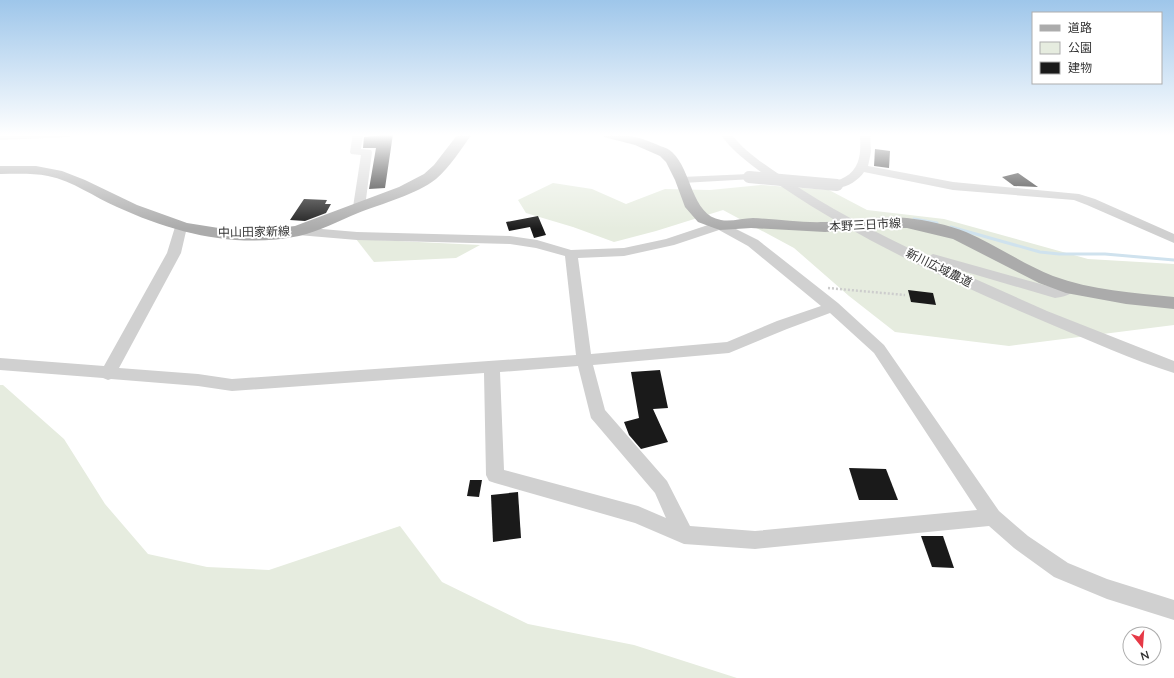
<svg xmlns="http://www.w3.org/2000/svg" width="1174" height="678" font-family="Lato,'Noto Sans JP',sans-serif">
	<style>
		.green { fill: #e6ecdf }
		.lines { fill: none; stroke-linecap: round; stroke-linejoin: round }
		.stream { stroke: #cfe2ee; stroke-width: 3 }
		.building { fill: #1a1a1a }
		.path { stroke: #cdcdcd; stroke-width: 2.5; stroke-dasharray: 2 2; stroke-linecap: butt }
		.minor { fill: #d0d0d0; fill-rule: evenodd }
		.major { fill: #ababab; fill-rule: evenodd }
		.minor-bridge { stroke: #d0d0d0; stroke-width: 12 }
		.labels { text-anchor: middle; stroke-width: 4; stroke-linejoin: round; paint-order: stroke }
		.street-label { font-size: 12px; fill: #333; stroke: #fff }
	</style>
	<rect width="100%" height="100%" fill="#fff"/>
	<g class="green">
		<polygon points="553,183 592,189 626,204 665,189 710,190 761,185 829,190 867,210 944,219 1088,259 1174,264 1174,325 1009,346 895,332 849,296 794,248 723,210 656,231 614,242 573,227 526,213 518,200"/>
		<polygon points="356,239 480,245 456,258 374,262"/>
		<polygon points="0,385 3,385 64,439 105,504 148,554 207,567 269,570 400,526 442,582 528,624 634,645 737,678 0,678"/>
	</g>
	<g class="lines">
		<g class="stream">
			<polyline points="914,219 937,223"/>
			<polyline points="951,227 1040,252 1059,254 1105,254 1174,260"/>
		</g>
	</g>
	<g class="building">
		<polygon points="393,134 385,188 369,189 376,148 363,148 364,137"/>
		<polygon points="875,149 890,151 889,168 874,166"/>
		<polygon points="1018,173 1038,187 1014,186 1002,177"/>
		<polygon points="304,199 327,200 325,204 331,204 326,213 305,221 290,220"/>
		<polygon points="538,216 546,235 534,238 530,227 509,231 506,222"/>
		<polygon points="908,290 933,293 936,305 911,302"/>
		<polygon points="660,370 668,408 653,409 668,442 641,449 629,435 624,422 639,418 631,372"/>
		<polygon points="849,468 886,469 898,500 859,500"/>
		<polygon points="470,480 482,480 479,497 467,496"/>
		<polygon points="518,492 521,538 493,542 491,495"/>
		<polygon points="921,536 943,536 954,568 932,567"/>
	</g>
	<g class="lines">
		<polyline class="path" points="828,288 905,295"/>
		<g class="minor">
			<polygon points="0,134 74,134 69,137 0,140"/>
			<polygon points="353,134 363,134 361,149 371,150 372,152 365,207 363,210 355,210 353,207 361,155 351,154 350,152"/>
			<path d="M720,134H731C745,152 764,164 783,177C828,208 877,233 927,257L933,254L1055,288L1069,283L1074,285L1076,288C1072,295 1063,297 1055,298L946,266L1047,311L1174,361V373C1132,360 1091,341 1050,324C960,286 863,242 782,187C760,171 736,156 720,134Z"/>
			<path d="M860,134H870L871,152L868,166L953,182L1079,194L1095,199L1174,234V243L1087,205L1074,200L953,190L864,172C858,181 844,190 833,187L831,185C834,181 840,180 845,177C861,168 861,151 860,134Z"/>
			<polygon points="749,174 753,175 755,177 753,179 682,183 678,182 676,180 678,178 682,177"/>
			<path d="M720,221L758,240L838,303L884,345L999,511L1028,536L1068,563L1107,579L1174,600V620L1107,599L1054,577L1014,548L989,526L755,549L684,544L635,523L495,483L489,481L486,475L484,373L232,391L198,386L111,379L108,380L103,378L0,370V358L104,366L167,253L175,227L177,224H185L187,227L181,253L119,368L198,374L232,379L576,355L565,256L536,248L510,244L357,240L298,235L294,234L292,231L294,228L298,227L357,232L510,236L537,240L571,250L624,248L666,239ZM719,230L748,246L821,306L777,321L727,342L591,354L578,258L624,256L674,245ZM830,313L874,353L977,510L755,531L690,526L667,481L605,410L593,365L729,353L787,329ZM578,366L591,418L655,493L666,518L638,506L504,470L500,372Z"/>
		</g>
		<g class="major">
			<path d="M458,134H472C461,149 450,167 436,179C417,194 381,204 358,213C339,221 319,231 299,236C236,249 174,233 117,207C94,197 73,181 48,176C33,173 16,174 0,174V166H36L62,171L85,180L137,205L187,223L225,229H269L295,226L399,187L424,174L434,165Z"/>
			<path d="M602,134C624,134 638,136 658,145C662,147 668,148 672,152C692,170 691,215 721,220C731,222 743,218 753,218C777,219 801,223 825,222C853,222 880,215 907,218C926,220 949,225 966,232C996,245 1023,264 1053,276C1091,290 1134,293 1174,297V309L1126,304L1066,293L1039,283L953,239L907,228H879L825,232L751,228L720,230L714,228L698,222L685,207L675,180L666,162L660,156L635,145L604,137Z"/>
		</g>
		<polyline class="minor-bridge" points="749,177 837,185"/>
	</g>
	<linearGradient id="sky" x2="0" y2="1"><stop stop-color="#9ec6ea"/><stop offset="0.59" stop-color="#fff"/><stop offset="1" stop-color="#fff" stop-opacity="0"/></linearGradient>
	<rect width="1174" height="229" fill="url(#sky)"/>
	<g class="labels">
		<g class="street-label">
			<text transform="translate(865 225) rotate(-3)" y="4">本野三日市線</text>
			<text transform="translate(254 232) rotate(-1)" y="4">中山田家新線</text>
			<text transform="translate(939 268) rotate(26)" y="4">新川広域農道</text>
		</g>
	</g>
	<rect x="1032" y="12" width="130" height="72" fill="#ffffff" stroke="#adadad"/>
	<rect x="1040" y="25" width="20" height="6" fill="#ababab" stroke="#adadad"/>
	<text x="1068" y="32" font-size="12" fill="#333333">道路</text>
	<rect x="1040" y="42" width="20" height="12" fill="#e6ecdf" stroke="#adadad"/>
	<text x="1068" y="52" font-size="12" fill="#333333">公園</text>
	<rect x="1040" y="62" width="20" height="12" fill="#1a1a1a" stroke="#adadad"/>
	<text x="1068" y="72" font-size="12" fill="#333333">建物</text>
	<g transform="translate(1142 646) rotate(163)"><circle r="19" fill="#ffffff" stroke="#adadad"/>
	<path d="M0-3L7 15L0 10L-7 15Z" fill="#e63946"/>
	<text y="-6" font-size="11" font-weight="bold" text-anchor="middle" fill="#333333">N</text>
	</g>
</svg>
